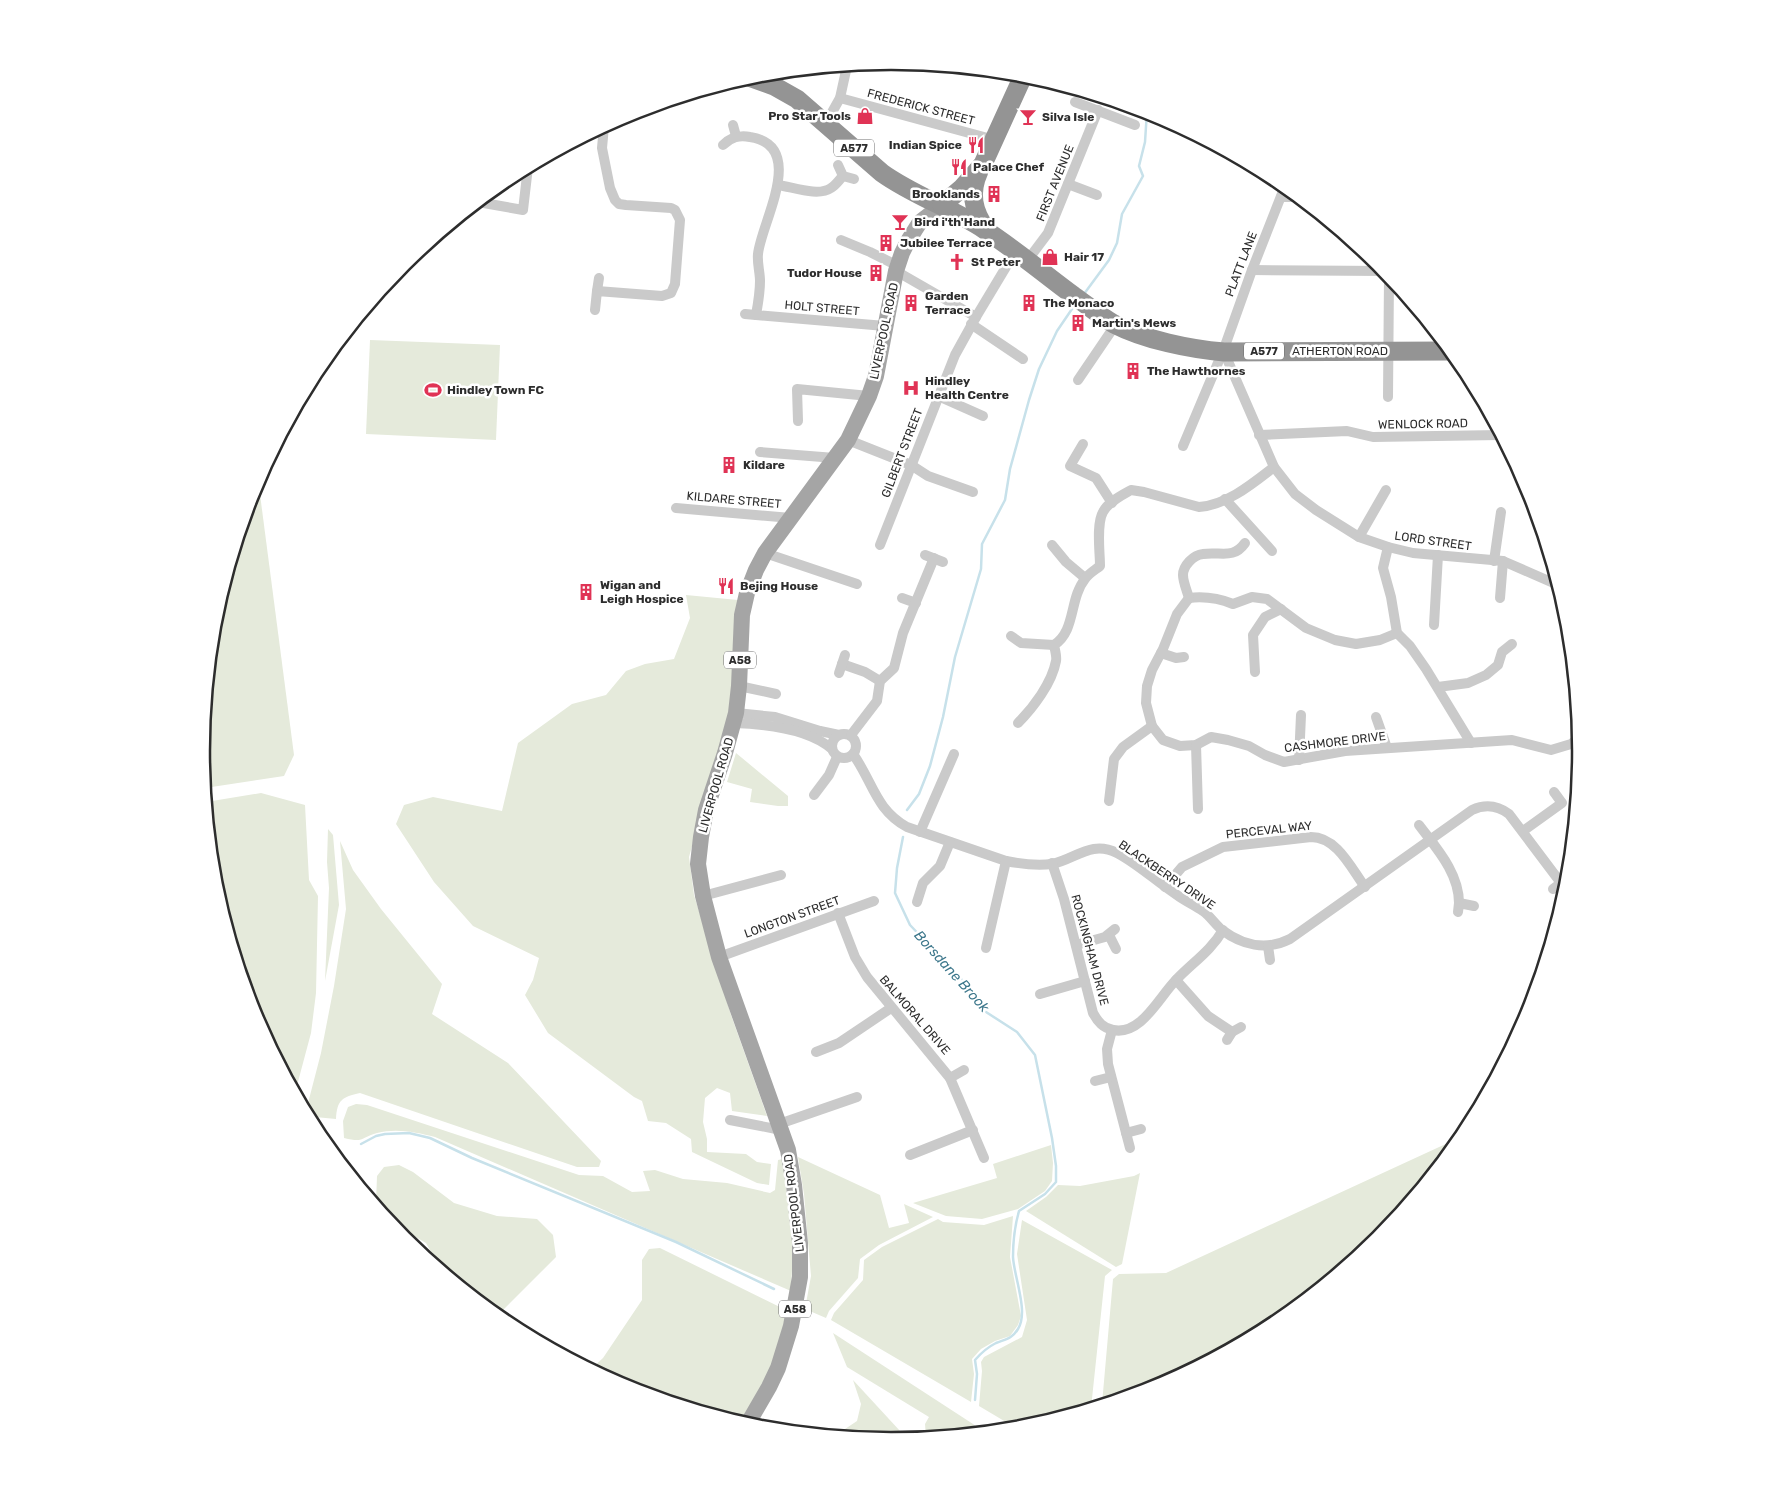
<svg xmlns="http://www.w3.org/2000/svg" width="1782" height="1502" font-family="Rubik,sans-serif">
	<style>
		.green { fill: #e5eadb }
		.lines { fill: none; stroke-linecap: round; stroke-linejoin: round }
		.stream { stroke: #c7e1ea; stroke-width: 2.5 }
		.street { stroke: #cacaca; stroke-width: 10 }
		.primary { stroke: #a5a5a5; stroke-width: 16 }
		.highway { stroke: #949494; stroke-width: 19 }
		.labels { text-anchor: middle; stroke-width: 5; stroke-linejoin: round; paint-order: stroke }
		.shield { fill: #fff; stroke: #6c6c6c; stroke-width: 1 }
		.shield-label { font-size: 11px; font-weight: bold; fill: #2d2d2d }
		.street-label { font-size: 12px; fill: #2d2d2d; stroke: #fff }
		.poi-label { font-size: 12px; font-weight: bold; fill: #2d2d2d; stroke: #fff; text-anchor: start }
		.water-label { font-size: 14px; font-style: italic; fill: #3e788c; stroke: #fff }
		.rim { fill: none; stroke: #2d2d2d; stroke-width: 2.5 }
	</style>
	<rect width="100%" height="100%" fill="#fff"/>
	<g class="green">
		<polygon points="370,340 500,345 496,440 366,434"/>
		<polygon points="258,479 294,755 284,776 205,788 201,751 215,616 254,487"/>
		<polygon points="686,595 738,600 731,704 689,857 694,895 731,1015 767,1116 732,1111 730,1093 717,1088 705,1098 703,1122 707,1139 707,1152 746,1154 757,1162 771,1164 769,1185 757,1183 692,1152 691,1139 666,1123 648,1121 642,1101 634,1097 548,1033 525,995 533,980 539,958 473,926 434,882 396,824 404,805 433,797 502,811 518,743 572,704 606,695 626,671 645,664 674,659 690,618"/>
		<polygon points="736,753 788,796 788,806 778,806 750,802 752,789 727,782"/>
		<polygon points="261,793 305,805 309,880 318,896 316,993 311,1033 295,1093 254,1015 214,885 206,802"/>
		<polygon points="328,829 333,835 339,905 325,981 329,888 327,862"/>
		<path d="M340,841L353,870L381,909L442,984L432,1014L508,1063L601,1161L599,1167H577L360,1093C342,1097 337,1100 336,1119L315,1117L307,1107L321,1053L334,986L346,909Z"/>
		<path d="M356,1104L367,1105L579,1175L603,1176L632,1192L650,1191L643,1171L655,1170L683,1179L727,1183L770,1193L775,1190L778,1160L783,1159L793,1249L791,1291L435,1137C416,1132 396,1128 377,1133C360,1138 364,1143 344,1138L343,1121L348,1107Z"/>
		<polygon points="1463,1136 1379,1239 1274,1325 1155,1388 1102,1404 1113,1279 1119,1274 1166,1273"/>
		<polygon points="1051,1145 1053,1163 1052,1181 1045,1191 1018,1209 982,1219 946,1216 913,1203 997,1178 993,1164"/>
		<polygon points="798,1157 880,1195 889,1228 909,1223 904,1204 933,1217 879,1245 860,1259 858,1278 829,1311 826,1318 805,1309 811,1276 804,1194"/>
		<polygon points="399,1165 413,1172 454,1203 497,1216 537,1219 553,1235 556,1257 497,1316 437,1266 438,1264 426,1243 390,1222 378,1208 376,1203 377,1176 384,1167"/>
		<polygon points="1140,1173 1122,1264 1116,1267 1026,1211 1046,1197 1058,1185 1080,1186 1134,1176"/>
		<polygon points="1013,1216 1010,1257 1021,1316 1018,1325 1010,1336 995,1341 981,1349 972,1359 974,1374 971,1402 831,1320 834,1313 863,1280 864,1260 882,1247 938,1219 943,1222 984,1225"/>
		<polygon points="1022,1220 1112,1270 1105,1276 1091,1408 1025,1428 1016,1428 979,1406 982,1371 981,1362 984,1357 1022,1337 1027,1320 1017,1254"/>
		<polygon points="660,1248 788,1311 774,1361 744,1424 627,1388 591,1369 603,1358 642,1300 642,1260 649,1249"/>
		<polygon points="833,1333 973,1424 983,1432 958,1434 954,1432 953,1435 926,1437 925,1424 929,1417 847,1367"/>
		<polygon points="853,1380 900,1431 904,1439 891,1441 836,1435 857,1421 861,1404"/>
	</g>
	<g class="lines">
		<g class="stream">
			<polyline points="1084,294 1109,260 1117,243 1122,214 1143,176 1139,166 1145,142 1147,111"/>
			<polyline points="907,810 919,794 930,766 943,717 955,657 981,569 982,544 1005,500 1010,469 1029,400 1039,369 1057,331 1074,306"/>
			<path d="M903,837L897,868L895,893L910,925L963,981L986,1012L1017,1032L1035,1055L1052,1138L1056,1166V1182L1045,1194L1019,1211C1015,1225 1013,1242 1013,1257C1014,1277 1029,1312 1018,1329C1012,1339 1006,1339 996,1343C988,1347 981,1353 975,1360L977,1374L975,1400"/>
			<polyline points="361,1144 376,1136 385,1134 409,1133 430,1138 472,1158 676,1242 774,1289"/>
			<polyline points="338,1159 342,1155"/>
		</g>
		<g class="street">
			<polyline points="840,98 995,140"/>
			<polyline points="1075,102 1135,125"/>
			<polyline points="826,123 840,98 847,66"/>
			<polyline points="733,125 736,136"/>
			<path d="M723,145C731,137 739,135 750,137C808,146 761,223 758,254C757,263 760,272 760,281C760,292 758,304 756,315L885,326"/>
			<polyline points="838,165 843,176 854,179"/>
			<polyline points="1068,184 1097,195"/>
			<path d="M778,185C793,187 818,197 831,188C836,185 839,180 843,176"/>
			<polyline points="1281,197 1298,197"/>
			<polyline points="478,202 523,210 528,167"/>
			<polyline points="841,240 870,252 898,266"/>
			<polyline points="1027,261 1048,233 1098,110"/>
			<polyline points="1252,270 1385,271"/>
			<polyline points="896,271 976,317"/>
			<polyline points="597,291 599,278"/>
			<polyline points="595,310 597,291 662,296 671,293 675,284 680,220 675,210 671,208 626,205 619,204 615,200 610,188 602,148 604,126"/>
			<polyline points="745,314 756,315"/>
			<polyline points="971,324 1023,359"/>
			<polyline points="1224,352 1274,467 1295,494 1316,510 1359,537 1388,547 1413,553 1503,561 1558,585"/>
			<polyline points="1078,380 1116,324"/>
			<polyline points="938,396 983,416"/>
			<polyline points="1388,397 1389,276"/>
			<polyline points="798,421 797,389 869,396"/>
			<polyline points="1259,435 1347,431 1373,437 1500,435"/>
			<polyline points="848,440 911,465 928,476 973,492"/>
			<polyline points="1083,444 1070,466 1096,478 1112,503"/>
			<polyline points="1183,446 1220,358 1224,352 1226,343 1252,270 1285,186"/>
			<polyline points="760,452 835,458"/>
			<polyline points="1225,499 1272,551"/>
			<polyline points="676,508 791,518"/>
			<polyline points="1359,537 1386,490"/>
			<polyline points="880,545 955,355 976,317 1009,262"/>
			<polyline points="1052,545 1066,562 1085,578"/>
			<polyline points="1388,547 1383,568 1391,597 1397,633 1410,646 1426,669 1471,743"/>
			<polyline points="765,553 857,584"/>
			<polyline points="925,555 943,562"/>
			<polyline points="1494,561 1501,512"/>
			<polyline points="902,598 916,603"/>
			<polyline points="1189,598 1177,614 1163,649 1152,670 1147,686 1146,703 1152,726 1163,740 1180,746 1196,745 1211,737 1228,740 1249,746 1265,755 1284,762 1345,751 1512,740 1551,750 1571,744 1579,738"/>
			<path d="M1189,598C1205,596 1218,598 1233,604L1252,597L1267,599L1306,628L1335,640L1356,644L1380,640L1397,633"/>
			<path d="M1189,598C1187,591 1183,582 1183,575C1183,566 1193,555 1203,554C1220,551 1233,560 1245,543"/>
			<polyline points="1500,598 1503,561"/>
			<polyline points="1434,625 1438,555"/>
			<polyline points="1011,636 1021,643 1054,645"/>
			<polyline points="1161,653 1176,658 1184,657"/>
			<polyline points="842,664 865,672 880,681"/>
			<polyline points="1571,671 1578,719"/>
			<polyline points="1255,672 1253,635 1265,617 1281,609"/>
			<polyline points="839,673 845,655"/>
			<polyline points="739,686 776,694"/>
			<polyline points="1438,687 1468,683 1486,675 1498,665 1502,652 1512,644"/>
			<polyline points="736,713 775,717 820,731 839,735"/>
			<polyline points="1376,717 1387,748"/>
			<path d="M734,723C764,724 808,728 832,749"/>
			<path d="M1018,723C1033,708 1052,683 1056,661C1057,657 1055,650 1054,645C1076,631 1069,599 1085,579C1088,574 1095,570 1100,566C1100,552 1096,524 1103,512C1108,502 1122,495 1131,490L1144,492L1199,507C1227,505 1252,484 1274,467"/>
			<circle cx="844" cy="746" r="12"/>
			<polyline points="851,735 877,701 880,681 894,668 903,633 934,558"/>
			<polyline points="1196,745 1198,809"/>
			<path d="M853,754C873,782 875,809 907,827L1006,861C1021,864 1036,866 1052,864C1076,859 1091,840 1117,853C1138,864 1157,882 1177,895C1185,901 1194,905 1203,911C1210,916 1215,924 1222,930C1242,945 1266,951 1290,939L1472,810C1485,804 1497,805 1509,814L1561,883"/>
			<polyline points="1299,760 1301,715"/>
			<polyline points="814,795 829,775 837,757"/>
			<polyline points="1109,801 1114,759 1123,747 1152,726"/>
			<path d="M1419,825C1437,849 1459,873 1459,903"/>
			<polyline points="1523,831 1562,803 1554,792"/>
			<polyline points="920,832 954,754"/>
			<path d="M1052,863L1064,899L1093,1013C1098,1022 1103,1028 1113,1030C1141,1036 1159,997 1176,980C1192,963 1211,951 1223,930"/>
			<path d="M1165,887L1182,867L1223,847L1311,837C1337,837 1351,868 1365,887"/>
			<polyline points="1553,889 1561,883 1568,884"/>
			<polyline points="703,896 781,875"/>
			<polyline points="917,902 923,883 940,866 950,842"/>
			<polyline points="1458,912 1459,903 1474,906"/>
			<polyline points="838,913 855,957 867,977 950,1078 984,1158"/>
			<polyline points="1109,935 1116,949"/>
			<polyline points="1076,945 1105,937 1115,929"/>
			<polyline points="1268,946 1270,960"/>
			<polyline points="986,948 1006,861"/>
			<polyline points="719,957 874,901"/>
			<polyline points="1176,980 1208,1016 1232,1032"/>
			<polyline points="1040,994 1085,981"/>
			<polyline points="1112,1030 1107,1049 1108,1064 1130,1148"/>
			<polyline points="1227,1040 1232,1032 1241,1027"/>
			<polyline points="816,1052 839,1043 891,1008"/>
			<polyline points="950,1078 964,1070"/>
			<polyline points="1095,1081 1111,1077"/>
			<polyline points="730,1120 781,1130"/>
			<polyline points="779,1124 857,1097"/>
			<polyline points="1126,1133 1141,1129"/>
			<polyline points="910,1155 973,1130"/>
		</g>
		<polyline class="primary" points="747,1425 769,1387 778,1368 791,1326 800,1277 800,1243 794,1185 788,1150 719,957 703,896 698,864 701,837 706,810 725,753 736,713 739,686 742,615 747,593 756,570 765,553 848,440 869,396 876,376 896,271 902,253 908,241 920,222 942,205"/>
		<g class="highway">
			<path d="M749,77L774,86L797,99L882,173C914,196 952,208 985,230C1016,250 1044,274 1074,296C1087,305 1100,316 1114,324C1145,340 1190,349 1224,352L1450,351"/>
			<path d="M979,171C969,193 973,211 986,229"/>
			<polyline points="942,205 962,188 983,164 1024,74"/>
		</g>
	</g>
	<defs>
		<g id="shop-bare" transform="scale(1.35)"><path d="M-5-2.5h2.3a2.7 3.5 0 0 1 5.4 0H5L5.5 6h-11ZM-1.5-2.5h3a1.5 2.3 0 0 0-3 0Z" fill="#e03355" stroke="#fff" stroke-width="2.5" paint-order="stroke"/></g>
		<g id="bar-bare" transform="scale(1.35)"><path d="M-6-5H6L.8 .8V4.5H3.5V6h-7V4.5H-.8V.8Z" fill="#e03355" stroke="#fff" stroke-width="2.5" paint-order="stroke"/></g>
		<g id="restaurant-bare" transform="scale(1.35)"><path d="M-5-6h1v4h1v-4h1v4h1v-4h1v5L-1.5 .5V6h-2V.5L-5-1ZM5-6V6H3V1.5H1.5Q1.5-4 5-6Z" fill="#e03355" stroke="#fff" stroke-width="2.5" paint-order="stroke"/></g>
		<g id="building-bare" transform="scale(1.35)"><path d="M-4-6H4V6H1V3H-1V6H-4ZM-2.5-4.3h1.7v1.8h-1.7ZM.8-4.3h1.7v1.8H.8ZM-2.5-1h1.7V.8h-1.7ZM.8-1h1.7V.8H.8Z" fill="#e03355" stroke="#fff" stroke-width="2.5" paint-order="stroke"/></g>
		<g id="church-bare" transform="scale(1.35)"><path d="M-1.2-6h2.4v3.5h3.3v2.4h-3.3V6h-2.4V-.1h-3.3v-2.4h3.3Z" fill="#e03355" stroke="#fff" stroke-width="2.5" paint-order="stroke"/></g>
		<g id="hospital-bare" transform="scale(1.35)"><path d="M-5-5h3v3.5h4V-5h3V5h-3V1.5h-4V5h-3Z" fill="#e03355" stroke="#fff" stroke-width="2.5" paint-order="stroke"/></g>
		<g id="stadium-bare" transform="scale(1.35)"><path d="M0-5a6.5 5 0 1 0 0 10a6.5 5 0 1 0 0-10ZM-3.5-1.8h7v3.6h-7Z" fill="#e03355" stroke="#fff" stroke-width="2.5" paint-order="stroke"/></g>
	</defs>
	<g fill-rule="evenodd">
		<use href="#shop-bare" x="865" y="116"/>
		<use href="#bar-bare" x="1028" y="117"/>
		<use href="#restaurant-bare" x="976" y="145"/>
		<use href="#restaurant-bare" x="959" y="167"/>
		<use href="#building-bare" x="994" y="194"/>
		<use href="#bar-bare" x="900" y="222"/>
		<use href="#building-bare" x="886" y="243"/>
		<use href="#shop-bare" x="1050" y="257"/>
		<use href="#church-bare" x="957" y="262"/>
		<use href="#building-bare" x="876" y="273"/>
		<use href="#building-bare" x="911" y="303"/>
		<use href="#building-bare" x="1029" y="303"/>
		<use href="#building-bare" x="1078" y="323"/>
		<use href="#building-bare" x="1133" y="371"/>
		<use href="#hospital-bare" x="911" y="388"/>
		<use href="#stadium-bare" x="433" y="390"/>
		<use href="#building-bare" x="729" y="465"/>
		<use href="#restaurant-bare" x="726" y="586"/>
		<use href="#building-bare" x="586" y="592"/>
	</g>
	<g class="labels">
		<g class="shield">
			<rect x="834" y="139.5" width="40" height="17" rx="4"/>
			<rect x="1244" y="342.5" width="40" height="17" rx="4"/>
			<rect x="724" y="651.5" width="32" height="17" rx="4"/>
			<rect x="779" y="1300.5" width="32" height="17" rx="4"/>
		</g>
		<g class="shield-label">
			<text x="854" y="152">A577</text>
			<text x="1264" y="355">A577</text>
			<text x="740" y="664">A58</text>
			<text x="795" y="1313">A58</text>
		</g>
		<g class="street-label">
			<text transform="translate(921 107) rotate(15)" y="4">FREDERICK STREET</text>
			<text transform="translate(1055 183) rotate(-68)" y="4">FIRST AVENUE</text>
			<text transform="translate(1241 264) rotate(-69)" y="4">PLATT LANE</text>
			<text transform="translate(822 308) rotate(5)" y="4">HOLT STREET</text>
			<text transform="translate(884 331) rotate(-78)" y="4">LIVERPOOL ROAD</text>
			<text x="1340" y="355">ATHERTON ROAD</text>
			<text transform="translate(1423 424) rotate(-1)" y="4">WENLOCK ROAD</text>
			<text transform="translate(902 453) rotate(-69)" y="4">GILBERT STREET</text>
			<text transform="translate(734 500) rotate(5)" y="4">KILDARE STREET</text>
			<text transform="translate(1433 541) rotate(8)" y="4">LORD STREET</text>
			<text transform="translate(1335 742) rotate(-7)" y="4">CASHMORE DRIVE</text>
			<text transform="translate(716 785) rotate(-74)" y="4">LIVERPOOL ROAD</text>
			<text transform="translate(1269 830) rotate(-6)" y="4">PERCEVAL WAY</text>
			<text transform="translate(1167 875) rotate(34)" y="4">BLACKBERRY DRIVE</text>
			<text transform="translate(792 917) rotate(-20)" y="4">LONGTON STREET</text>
			<text transform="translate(1090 950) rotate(75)" y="4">ROCKINGHAM DRIVE</text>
			<text transform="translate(915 1015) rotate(49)" y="4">BALMORAL DRIVE</text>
			<text transform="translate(794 1203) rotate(-97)" y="4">LIVERPOOL ROAD</text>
		</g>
		<g class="poi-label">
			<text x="851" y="120" text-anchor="end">Pro Star Tools</text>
			<text x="1042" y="121">Silva Isle</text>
			<text x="962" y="149" text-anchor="end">Indian Spice</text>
			<text x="973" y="171">Palace Chef</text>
			<text x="980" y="198" text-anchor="end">Brooklands</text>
			<text x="914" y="226">Bird i'th'Hand</text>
			<text x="900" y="247">Jubilee Terrace</text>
			<text x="1064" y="261">Hair 17</text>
			<text x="971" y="266">St Peter</text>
			<text x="862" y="277" text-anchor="end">Tudor House</text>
			<text x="925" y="300">Garden<tspan x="925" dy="14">Terrace</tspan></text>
			<text x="1043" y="307">The Monaco</text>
			<text x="1092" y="327">Martin's Mews</text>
			<text x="1147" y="375">The Hawthornes</text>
			<text x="925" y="385">Hindley<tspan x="925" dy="14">Health Centre</tspan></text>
			<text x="447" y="394">Hindley Town FC</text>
			<text x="743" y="469">Kildare</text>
			<text x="600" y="589">Wigan and<tspan x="600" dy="14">Leigh Hospice</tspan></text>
			<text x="740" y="590">Bejing House</text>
		</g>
		<g class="water-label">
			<text transform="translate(952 971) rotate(48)" y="5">Borsdane Brook</text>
		</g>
	</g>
	<path d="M0 0H1782V1502H0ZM210 751a681 681 0 1 1 1362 0a681 681 0 1 1-1362 0Z" fill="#fff" fill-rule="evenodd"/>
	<path class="rim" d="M210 751a681 681 0 1 1 1362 0a681 681 0 1 1-1362 0Z"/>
</svg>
